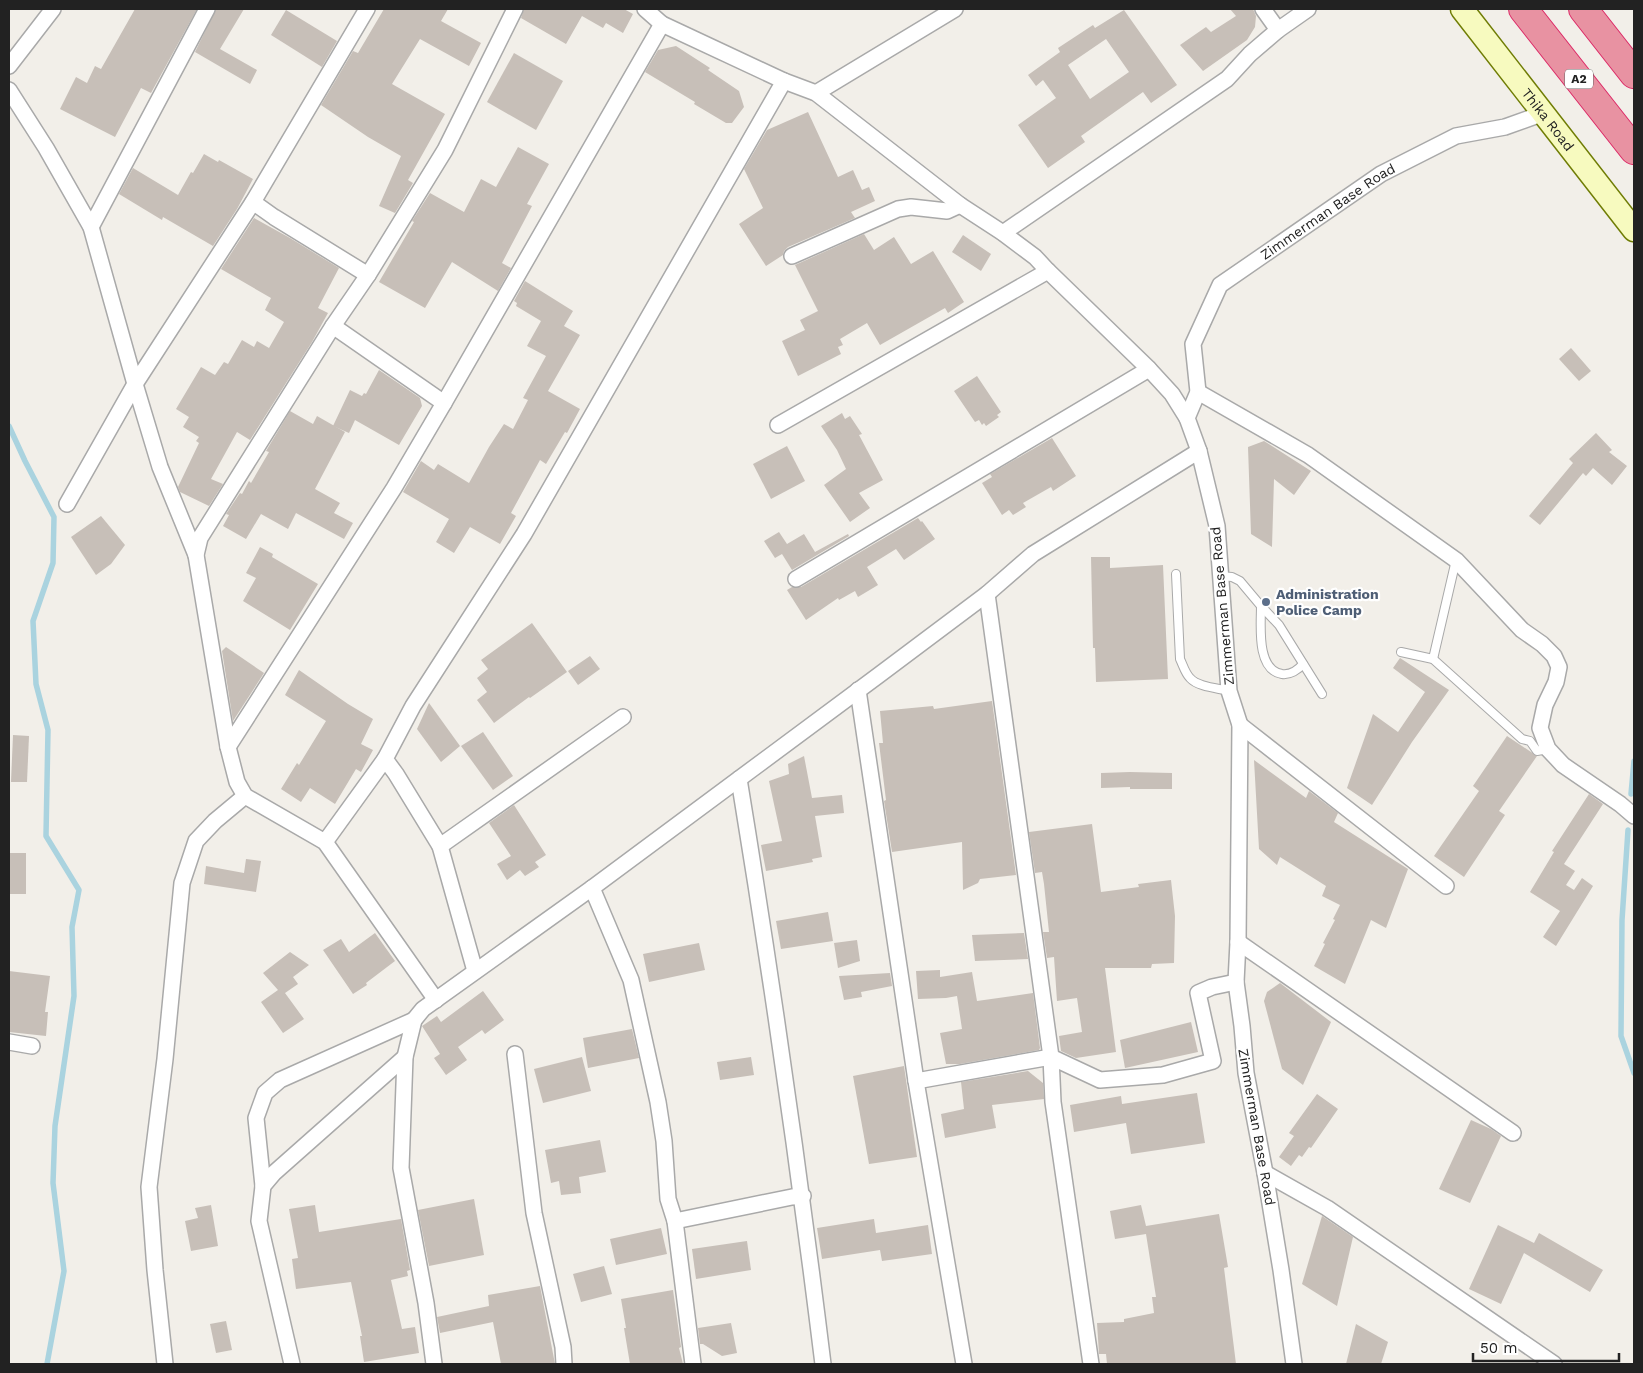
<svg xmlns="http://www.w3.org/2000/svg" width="1643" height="1373" font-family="'Work Sans',sans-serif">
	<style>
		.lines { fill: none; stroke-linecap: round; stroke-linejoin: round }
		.stream { stroke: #aad3df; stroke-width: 5.5 }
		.building { fill: #c7bfb8; fill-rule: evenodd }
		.lane-casing { stroke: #a9a9a9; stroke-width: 10 }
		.street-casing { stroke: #a9a9a9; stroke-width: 18 }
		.secondary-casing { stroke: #707d05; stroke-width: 25 }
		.highway-casing { stroke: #dc2a67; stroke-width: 30 }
		.lane { stroke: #fff; stroke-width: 8 }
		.street { stroke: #fff; stroke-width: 15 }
		.secondary { stroke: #f7fabf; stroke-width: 22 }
		.highway { stroke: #e892a2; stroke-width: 28 }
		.service-dot { fill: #5c6f8a; stroke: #fff; stroke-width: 2 }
		.labels { text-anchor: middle; stroke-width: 4.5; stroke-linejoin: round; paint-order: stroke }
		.shield { fill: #fff; stroke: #646464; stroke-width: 1 }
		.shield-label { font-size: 12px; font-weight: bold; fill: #222 }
		.street-label { font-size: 14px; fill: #222; stroke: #fff }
		.service-label { font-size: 14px; font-weight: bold; fill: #4e5e75; stroke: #fff; text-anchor: start }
	</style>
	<rect width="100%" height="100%" fill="#f2efe9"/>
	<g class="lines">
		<g class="stream">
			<polyline points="9,426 25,461 54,517 53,563 33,621 36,684 48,730 46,836 79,890 72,927 74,996 55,1126 53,1183 64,1271 47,1364"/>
			<polyline points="1631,794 1634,761"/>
			<polyline points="1628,830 1622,920 1621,1036 1634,1073"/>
		</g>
	</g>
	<g class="building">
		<polygon points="135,9 197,9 151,93 141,88 115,137 60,109 76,77 87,83 95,66 101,69"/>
		<polygon points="216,9 244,9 220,49 257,70 250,84 195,52"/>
		<polygon points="384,9 448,9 441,21 481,43 469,66 420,39 392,84 445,114 408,180 413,183 395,213 379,206 401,156 368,137 321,105 353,51 358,53"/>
		<polygon points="524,9 624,9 633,14 623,33 606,23 603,28 582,16 566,44 521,18"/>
		<polygon points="1230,9 1253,9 1256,16 1255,27 1247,40 1203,71 1180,45 1206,27 1211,32 1236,16"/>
		<polygon points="286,10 337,41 322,67 271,35"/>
		<path d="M1124,10L1177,85L1151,103L1143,92L1081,136L1085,142L1048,168L1018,125L1056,98L1043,80L1036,86L1028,75L1060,52L1058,48L1093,25L1095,28ZM1106,39L1129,72L1090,99L1068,65Z"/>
		<polygon points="676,46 710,68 708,70 739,91 744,107 732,123 726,123 694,104 695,102 645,72 658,50"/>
		<polygon points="514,53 563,81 536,130 487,102"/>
		<polygon points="808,112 838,177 853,170 862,190 869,187 875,201 851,212 855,218 788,247 784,251 783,255 766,266 739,224 763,208 744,169 767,130"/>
		<polygon points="518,147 549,164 527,204 532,206 502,263 511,268 498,291 452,262 425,308 379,282 414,222 412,221 430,193 464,212 481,179 496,187"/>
		<polygon points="204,154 218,162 219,160 253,179 237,209 213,246 163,217 162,220 119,194 133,168 178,195 191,172 193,173"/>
		<polygon points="254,218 290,238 339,268 318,308 328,313 312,342 250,440 237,432 211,479 223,484 209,506 180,492 178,487 199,443 196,441 199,437 183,427 189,417 176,409 201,367 215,375 224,362 228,364 242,340 254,347 257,341 269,348 284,322 265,310 271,298 221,269"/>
		<polygon points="864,234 874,250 894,237 911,264 933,251 964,302 948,313 945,308 880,345 867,323 840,339 843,345 838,347 841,354 798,376 782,341 805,330 800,320 818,311 795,265"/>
		<polygon points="963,235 991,254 981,271 952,252"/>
		<polygon points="525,281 573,311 564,326 580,335 548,391 580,409 567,433 565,432 546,464 540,460 511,513 516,516 500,544 470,527 454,553 436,542 449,519 403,492 421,461 434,470 438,464 469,483 489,447 504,424 513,429 528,400 523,398 546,356 527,346 541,321 516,306 517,303 514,301"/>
		<polygon points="1571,348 1591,371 1579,381 1559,359"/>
		<polygon points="379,370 420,398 422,406 399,445 355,420 349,433 333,426 350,390 362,396 364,393 366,394"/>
		<polygon points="977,376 1001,412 997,415 999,417 986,426 984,423 982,425 979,420 975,422 954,391"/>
		<polygon points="290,411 313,424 317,416 345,432 315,489 340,503 334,513 353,523 344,539 296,513 288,529 261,514 246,539 223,526 229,515 226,514 240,493 242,494 249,481 251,483 269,452 266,451"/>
		<polygon points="842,413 845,419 850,416 862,434 859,435 883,480 859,493 870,508 850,522 824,485 846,469 837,450 821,426"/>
		<polygon points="1596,433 1612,450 1609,452 1627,466 1612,485 1593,468 1586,476 1583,473 1540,525 1529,516 1573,463 1569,459"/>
		<polygon points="1052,438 1076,476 1053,491 1051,487 1023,503 1026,507 1013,515 1009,510 1002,515 982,483 992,477 990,474"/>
		<polygon points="1264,441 1311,471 1294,495 1274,479 1272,547 1251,534 1248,447"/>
		<polygon points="787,446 805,481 771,499 753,464"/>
		<polygon points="101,516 125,545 111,564 96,575 71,537"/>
		<polygon points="918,518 921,522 922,521 935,539 904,560 896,549 867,567 878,585 858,597 855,591 839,600 838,598 806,620 787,590 792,587 801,587"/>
		<polygon points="779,532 787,544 804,534 815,552 848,534 849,536 792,570 782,554 775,558 764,541"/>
		<polygon points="260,547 273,554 272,557 318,584 290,630 243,601 256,578 246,573"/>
		<polygon points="1091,557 1110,557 1110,568 1163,565 1168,679 1096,682 1095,648 1093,648"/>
		<polygon points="532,623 567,672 530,698 529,697 494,723 477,700 487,692 477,678 488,669 481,660"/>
		<polygon points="226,647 264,673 233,721 222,651"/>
		<polygon points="590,656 600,669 578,685 568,671"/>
		<polygon points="1400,658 1449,690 1412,742 1372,805 1347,788 1373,714 1398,732 1425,692 1393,668"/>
		<polygon points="299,670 348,704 373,719 361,744 373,750 361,772 356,769 335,804 310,788 301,802 281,789 297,763 299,765 326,721 285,695"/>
		<polygon points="992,701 1016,875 980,879 978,883 963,890 962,842 892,852 884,801 886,800 879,743 883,743 880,711 933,706 934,709"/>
		<polygon points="429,703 460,746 441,762 417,729"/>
		<polygon points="483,732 513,776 493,790 461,746"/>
		<polygon points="13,735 29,736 27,782 11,782"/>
		<polygon points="1507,736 1537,756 1499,811 1505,815 1464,877 1434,856 1479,791 1473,786"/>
		<polygon points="804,756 812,798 842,795 844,813 815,816 822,857 812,859 813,862 766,871 761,845 782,841 769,781 789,774 788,764"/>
		<polygon points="1254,760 1306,798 1309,791 1313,794 1338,813 1334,822 1408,869 1386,928 1371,920 1345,984 1314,966 1325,944 1323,943 1335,920 1333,919 1340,905 1322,896 1326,886 1280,857 1277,865 1259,849"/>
		<polygon points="1130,772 1172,773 1172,789 1130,789 1130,787 1101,788 1101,773"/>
		<polygon points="1589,794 1603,804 1564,864 1575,871 1566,885 1574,890 1582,878 1593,886 1556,946 1543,937 1560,911 1530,892 1554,852 1552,851"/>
		<polygon points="514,805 546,855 535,862 539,867 525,876 520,870 507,880 497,864 511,856 489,823"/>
		<polygon points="1092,824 1101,892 1139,887 1138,884 1171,880 1175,916 1174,963 1152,964 1151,968 1105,968 1116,1052 1076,1058 1061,1051 1059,1036 1082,1032 1077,998 1057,1001 1054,957 1047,958 1043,932 1049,932 1044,884 1042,872 1035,873 1029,832"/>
		<rect x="9" y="853" width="17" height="41"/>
		<polygon points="246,859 261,861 256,892 204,884 206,866 244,873"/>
		<polygon points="828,912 833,941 781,949 776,921"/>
		<polygon points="375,933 395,961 366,983 367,985 353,994 323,950 341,939 349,952"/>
		<polygon points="1024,933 1028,959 975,961 972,935"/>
		<polygon points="857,940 860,961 838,968 834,943"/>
		<polygon points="699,943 705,970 649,982 643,954"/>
		<polygon points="290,952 309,965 293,977 298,984 285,993 304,1019 283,1033 261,1002 278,990 263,973"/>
		<polygon points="940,970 940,977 972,972 977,1001 1033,993 1040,1048 1039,1050 960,1064 946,1064 940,1033 962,1029 957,996 946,998 918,999 916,971"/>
		<polygon points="9,971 50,976 45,1012 48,1012 46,1036 9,1032"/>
		<polygon points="890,973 892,986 861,992 862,997 844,1000 839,976"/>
		<polygon points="1280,983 1331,1022 1303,1085 1282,1069 1264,1001 1267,992"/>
		<polygon points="483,991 504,1020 485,1034 482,1030 458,1047 467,1060 446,1075 434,1058 440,1054 422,1026 437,1016 441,1022"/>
		<polygon points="1191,1022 1198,1052 1125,1068 1120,1040"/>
		<polygon points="632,1029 639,1058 588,1068 583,1038"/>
		<polygon points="582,1057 591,1091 543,1103 534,1069"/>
		<polygon points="751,1057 754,1075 720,1080 717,1062"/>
		<polygon points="904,1066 917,1157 869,1164 853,1076"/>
		<polygon points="1028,1071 1043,1083 1044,1099 992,1105 996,1128 945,1138 941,1114 964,1109 961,1082"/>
		<polygon points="1197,1093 1205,1143 1131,1154 1126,1123 1074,1132 1070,1105 1121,1096 1122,1104"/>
		<polygon points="1317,1094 1338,1109 1311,1148 1309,1147 1302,1157 1299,1155 1291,1166 1279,1157 1294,1136 1289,1133"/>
		<polygon points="1471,1120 1491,1129 1501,1136 1470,1203 1439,1189"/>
		<polygon points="600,1140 606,1172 579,1177 581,1193 561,1195 559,1181 551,1183 545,1150"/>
		<polygon points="474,1199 484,1255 429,1266 418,1210"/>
		<polygon points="211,1205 218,1246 191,1251 185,1221 198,1218 195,1208"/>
		<polygon points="315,1205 319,1232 401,1219 410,1270 407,1271 408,1276 391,1280 402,1329 415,1327 419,1353 364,1362 360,1336 362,1336 351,1282 296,1289 292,1259 298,1258 289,1209"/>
		<polygon points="1141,1205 1146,1226 1219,1214 1228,1267 1224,1268 1236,1364 1107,1364 1106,1354 1099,1354 1097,1323 1124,1322 1124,1319 1154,1313 1152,1297 1156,1297 1146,1234 1115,1239 1110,1211"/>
		<polygon points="1322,1216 1353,1237 1337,1306 1302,1284"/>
		<polygon points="874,1219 876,1233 928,1225 932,1254 882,1261 880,1250 822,1259 817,1228"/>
		<polygon points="1498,1225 1534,1243 1539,1233 1603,1270 1590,1292 1524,1253 1501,1304 1469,1289"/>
		<polygon points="661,1228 667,1254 616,1265 610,1239"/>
		<polygon points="747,1241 751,1270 696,1279 692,1249"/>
		<polygon points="604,1266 612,1294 581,1302 573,1274"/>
		<polygon points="540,1286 555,1364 501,1364 493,1322 440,1333 437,1317 489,1306 488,1295"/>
		<polygon points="673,1290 681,1347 679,1348 683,1364 630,1364 624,1328 626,1328 621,1299"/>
		<polygon points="226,1321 232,1350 216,1353 210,1324"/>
		<polygon points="731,1323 737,1353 722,1356 703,1344 700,1344 698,1328"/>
		<polygon points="1356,1324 1388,1342 1381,1364 1346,1364"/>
	</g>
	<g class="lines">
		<g class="lane-casing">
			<g id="lane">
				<path d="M1176,574L1180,659C1183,665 1185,673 1190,678C1198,687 1217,688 1229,691"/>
				<polyline points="1220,576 1232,577 1240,581 1261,606 1279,625 1322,694"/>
				<path d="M1261,606C1261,625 1256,670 1282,674C1290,675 1298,670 1303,664"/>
				<polyline points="1401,652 1433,659 1522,739 1530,741 1537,751 1548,749"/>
				<polyline points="1433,659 1456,560"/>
			</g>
		</g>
		<g class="street-casing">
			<g id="street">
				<polyline points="645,9 662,24 784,81 816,93 960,205 1003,233 1035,257 1048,271 1149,369 1172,394 1187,418"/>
				<polyline points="1278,30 1308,9"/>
				<polyline points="9,66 53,9"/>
				<polyline points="9,90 46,148 91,227 135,384 160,467 196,555"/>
				<polyline points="816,93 955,9"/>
				<polyline points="253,202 274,217 368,275"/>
				<polyline points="91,227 207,9"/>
				<polyline points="1003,233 1227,79 1250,54 1278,30 1263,9"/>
				<polyline points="792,256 898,209 911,207 947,211 960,205"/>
				<polyline points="333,326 444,403"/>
				<polyline points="1198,392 1308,455 1456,560 1522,630 1542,644 1554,656 1559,667 1556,682 1545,705 1540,728 1548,749 1563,765 1620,804 1634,816"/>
				<polyline points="778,425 1048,271"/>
				<polyline points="67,504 135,384 253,202 367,9"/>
				<polyline points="796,579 1149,369"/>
				<polyline points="987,594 1051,1057 1053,1102 1091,1364"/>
				<polyline points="858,690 916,1081 964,1364"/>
				<polyline points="1240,725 1446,886"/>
				<polyline points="228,747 394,488 444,403 662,24"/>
				<path d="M739,779C771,974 799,1169 823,1364"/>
				<polyline points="325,842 385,759"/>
				<polyline points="440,846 623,717"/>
				<polyline points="592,888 631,980 658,1102 664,1141 668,1199 675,1221 792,1197 803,1196"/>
				<polyline points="1238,942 1513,1133"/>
				<polyline points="475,971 440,846 396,774 385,759 413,706 524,534 784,81"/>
				<polyline points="436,1000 325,842 245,796 237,782 228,747 196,555 200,538 333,326 368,275 445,150 515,9"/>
				<polyline points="9,1042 32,1046"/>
				<polyline points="515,1054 534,1213 563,1347 564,1364"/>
				<polyline points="916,1081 1051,1057 1100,1080 1163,1075 1213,1061 1198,993 1212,987 1236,982"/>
				<polyline points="1265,1173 1327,1208 1554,1364"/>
				<polyline points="263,1186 256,1118 265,1093 280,1080 414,1020"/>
				<polyline points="675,1221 693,1364"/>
				<polyline points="165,1364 155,1270 149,1187 165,1059 182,883 196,841 215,821 245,796"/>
				<polyline points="292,1364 259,1221 263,1186 274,1173 405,1057"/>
				<polyline points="434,1364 426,1303 401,1168 405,1057 414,1020 423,1009 592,888 879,675 987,594 1033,554 1199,451"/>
				<path id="s1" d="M1294,1364L1281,1270L1265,1173L1246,1073L1242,1026L1236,982L1238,942L1240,725L1229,691L1217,526L1199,451L1187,418L1198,392L1193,344L1220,285L1381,174L1456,136L1505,127L1544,113"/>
			</g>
		</g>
		<g class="secondary-casing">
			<g id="secondary">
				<path id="s2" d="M1462,9L1634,230"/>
			</g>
		</g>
		<g class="highway-casing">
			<g id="highway">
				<polyline points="1523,9 1634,150"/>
				<polyline points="1583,9 1634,74"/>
			</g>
		</g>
		<use href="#lane" class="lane"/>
		<use href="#street" class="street"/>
		<use href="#secondary" class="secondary"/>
		<use href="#highway" class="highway"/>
	</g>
	<circle class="service-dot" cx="1266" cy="602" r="5"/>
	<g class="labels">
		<rect class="shield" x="1565" y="69.5" width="28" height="19" rx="4"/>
		<g class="shield-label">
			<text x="1579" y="83">A2</text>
		</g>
		<g class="street-label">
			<text dy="5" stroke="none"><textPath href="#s2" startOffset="140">Thika Road</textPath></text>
			<text dy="5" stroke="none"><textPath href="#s1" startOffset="1229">Zimmerman Base Road</textPath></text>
			<text transform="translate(1222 606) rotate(-95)" y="5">Zimmerman Base Road</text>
			<text transform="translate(1257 1127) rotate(80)" y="5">Zimmerman Base Road</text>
		</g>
		<g class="service-label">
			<text x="1276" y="599">Administration<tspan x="1276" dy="16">Police Camp</tspan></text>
		</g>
	</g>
	<rect width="1643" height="1373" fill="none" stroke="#222222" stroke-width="20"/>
	<path d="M1473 1353v8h146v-8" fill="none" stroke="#222222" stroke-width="2.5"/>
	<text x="1480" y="1353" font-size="15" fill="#222222" stroke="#ffffff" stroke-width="4" paint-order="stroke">50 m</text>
</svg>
